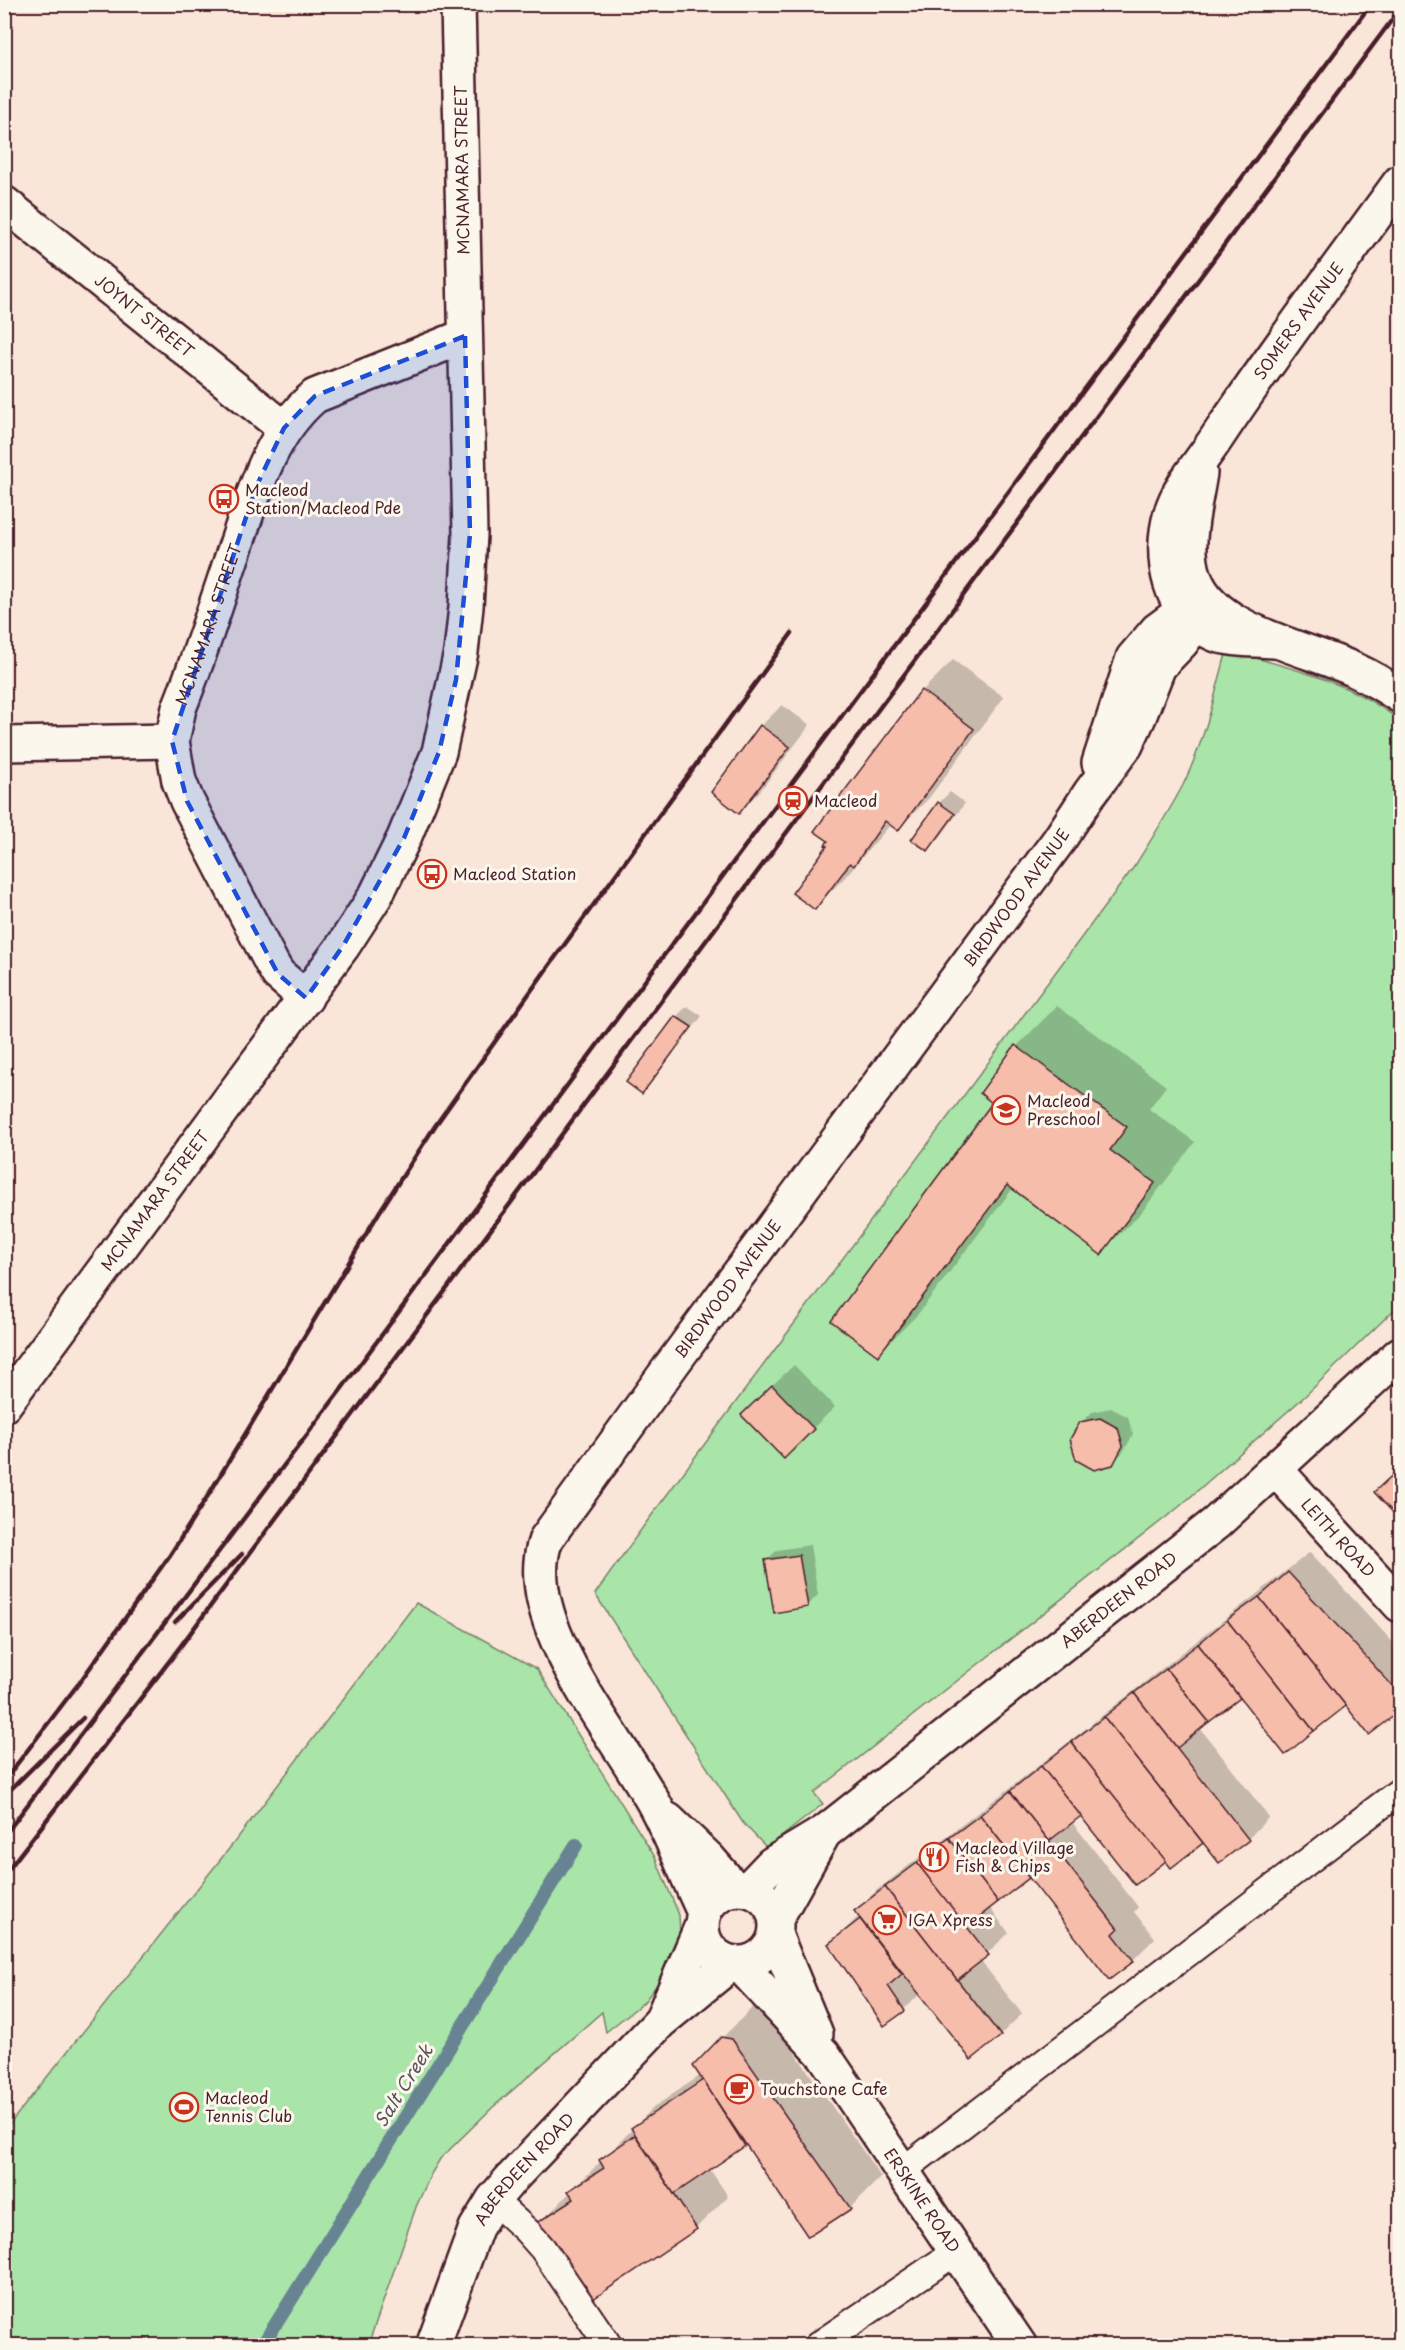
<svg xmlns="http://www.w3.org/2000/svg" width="1405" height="2350" font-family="'Playpen Sans',sans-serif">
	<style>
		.green { fill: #a9e4a9; stroke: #7a826a; stroke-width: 1.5 }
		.shadow { fill: #0003 }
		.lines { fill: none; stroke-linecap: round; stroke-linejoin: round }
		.stream { stroke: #678493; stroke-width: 14 }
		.building { fill: #f5bdaa; stroke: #4a1f2b; stroke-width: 1.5 }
		.service-casing { stroke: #4a1f2b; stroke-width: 30 }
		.minor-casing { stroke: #4a1f2b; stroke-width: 38 }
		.tertiary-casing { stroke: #4a1f2b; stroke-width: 38 }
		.service { stroke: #fbf7ec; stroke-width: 26 }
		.minor { stroke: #fbf7ec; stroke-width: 33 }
		.tertiary { stroke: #fbf7ec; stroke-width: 33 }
		.rail { stroke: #4a1f2b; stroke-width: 4.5 }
		.marked { fill: #1d4ed8; fill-opacity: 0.2; stroke: #1d4ed8; stroke-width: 4.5; stroke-dasharray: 12 8; stroke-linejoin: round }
		.labels { text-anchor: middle; stroke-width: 6; stroke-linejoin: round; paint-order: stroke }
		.street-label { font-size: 16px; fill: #4a1f2b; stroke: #fbf7ec }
		.poi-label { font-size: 16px; fill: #4a1f2b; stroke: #fbf7ec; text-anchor: start }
		.water-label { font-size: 18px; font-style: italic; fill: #58525f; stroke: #fbf7ec }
	</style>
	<rect width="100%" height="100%" fill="#f9e6d8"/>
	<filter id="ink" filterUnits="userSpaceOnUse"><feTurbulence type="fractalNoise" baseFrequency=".0167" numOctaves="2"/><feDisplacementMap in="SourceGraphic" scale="12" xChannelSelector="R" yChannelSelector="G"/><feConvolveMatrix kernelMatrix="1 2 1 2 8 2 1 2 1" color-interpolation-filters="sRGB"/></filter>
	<g filter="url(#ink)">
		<g class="green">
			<path d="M1227,650C1287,667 1351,681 1400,721V1304L1304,1397L1179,1507L814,1793L823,1804L767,1848L743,1823L595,1594L643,1527L1136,864C1152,838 1169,812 1183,785C1204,742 1215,695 1227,650Z"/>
			<polygon points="416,1603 537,1669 655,1857 679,1915 680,1933 675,1955 662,1978 644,2002 606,2032 602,2012 492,2108 440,2159 431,2174 416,2207 368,2345 5,2345 4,2131 236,1840"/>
		</g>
		<g class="shadow">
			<polygon points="953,660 1004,697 929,798 898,829 891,824 846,876 815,908 831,841 922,691"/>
			<polygon points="782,705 810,725 760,791 739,812 761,726"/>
			<polygon points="950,792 965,803 939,839 928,849 913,839 939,803"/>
			<polygon points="687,1006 702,1016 652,1082 642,1092 628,1082 676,1017"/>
			<polygon points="1057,1006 1166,1086 1149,1109 1195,1142 1141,1213 1100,1253 1013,1188 918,1314 878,1354 994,1103 982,1093 1017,1046"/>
			<polygon points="794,1365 835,1407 784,1456 764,1393"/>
			<polygon points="1111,1408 1128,1417 1133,1435 1123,1452 1112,1463 1081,1423 1092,1412"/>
			<polygon points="1400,1468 1400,1518 1376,1492"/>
			<polygon points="810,1545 818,1595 807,1606 767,1560 777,1550"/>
			<polygon points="1310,1552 1400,1650 1400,1709 1369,1733 1346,1704 1240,1696 1200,1728 1269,1817 1248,1839 1220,1861 1203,1841 1171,1866 1166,1859 1081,1814 1072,1822 1138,1907 1134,1912 1155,1938 1133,1960 1110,1978 1030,1876 989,1907 1009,1933 980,1960 1022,2014 1000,2035 971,2058 920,1994 904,2009 830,1944 859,1916 856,1911 877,1890 1033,1770"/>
			<polygon points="754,2006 764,2008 881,2177 850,2208 747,2142 709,2168 728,2196 697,2227 591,2299 540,2223 654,2107 701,2075 722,2038"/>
		</g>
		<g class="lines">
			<polyline class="stream" points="262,2346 576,1845"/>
		</g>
		<g class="building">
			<polygon points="921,690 974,729 898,831 885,821 854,866 850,863 815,910 792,893 827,846 825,845 828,841 814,831"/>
			<polygon points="760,725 790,747 739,814 711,792"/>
			<polygon points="938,802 955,814 928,851 911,840"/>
			<polygon points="675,1016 692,1027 642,1094 626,1082"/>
			<polygon points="1015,1045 1127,1127 1110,1150 1155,1183 1101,1255 1007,1185 878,1356 831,1321 992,1103 980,1093"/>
			<polygon points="772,1385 814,1429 784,1459 741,1415"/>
			<polygon points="1100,1418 1118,1428 1123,1446 1113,1465 1094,1470 1076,1460 1070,1439 1080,1422"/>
			<polygon points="1400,1468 1400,1520 1374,1492"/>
			<polygon points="799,1555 808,1607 774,1613 765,1560"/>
			<polygon points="1288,1572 1400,1694 1400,1711 1369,1735 1259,1597"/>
			<polygon points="1259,1597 1346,1706 1314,1731 1227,1620"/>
			<polygon points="1227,1620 1314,1731 1285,1755 1198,1644"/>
			<polygon points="1198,1644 1240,1698 1209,1722 1166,1669"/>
			<polygon points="1166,1669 1209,1722 1177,1748 1134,1693"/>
			<polygon points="1134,1693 1249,1840 1219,1863 1104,1717"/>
			<polygon points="1104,1717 1203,1843 1171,1868 1071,1742"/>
			<polygon points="1071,1742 1166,1861 1135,1885 1041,1766"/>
			<polygon points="1041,1766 1081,1816 1049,1841 1010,1791"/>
			<polygon points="1010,1791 1118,1929 1113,1934 1134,1961 1109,1980 980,1815"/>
			<polygon points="980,1815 1029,1878 998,1902 949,1838"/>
			<polygon points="949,1838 998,1902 966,1927 917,1863"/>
			<polygon points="917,1863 989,1955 957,1980 885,1887"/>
			<polygon points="885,1887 1001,2036 971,2060 854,1911"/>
			<polygon points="860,1919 902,1974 888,1986 905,2011 884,2026 828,1944"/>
			<polygon points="721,2037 732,2039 851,2209 808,2237 693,2066"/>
			<polygon points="703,2080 745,2146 674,2194 631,2128"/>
			<polygon points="635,2135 697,2229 590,2301 538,2222 574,2199 568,2191 604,2168 599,2160"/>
		</g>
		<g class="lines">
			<g class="service-casing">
				<g id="service">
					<polyline points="902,2171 1400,1791"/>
					<polyline points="493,2200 527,2231 543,2249 609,2346"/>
					<polyline points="817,2346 957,2251"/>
				</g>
			</g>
			<g class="minor-casing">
				<g id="minor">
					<path id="s1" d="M4,203L284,428"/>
					<path d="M1200,473C1195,506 1183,546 1195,578C1214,632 1309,648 1357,671C1372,678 1387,687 1400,696"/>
					<path id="s2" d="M1277,641C1262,640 1227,640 1214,634C1168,615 1158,556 1171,513C1179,485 1202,461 1218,436C1276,349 1339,266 1400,182"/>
					<polyline points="4,744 172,741"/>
					<polyline points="1099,763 1133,658 1157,630 1184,610 1204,599"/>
					<path id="s3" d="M306,998L278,974L272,964L187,801L179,781L172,741L179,708C199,659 215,607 232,557C252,500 267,436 315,396L465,336"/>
					<path id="s4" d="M1276,1470L1400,1605"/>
					<polyline points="668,1820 709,1859 735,1889"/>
					<circle cx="739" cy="1926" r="37"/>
					<path id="s5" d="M748,1889L772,1864L825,1832L1216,1523L1400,1354"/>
					<path id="s6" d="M704,1912C688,1879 675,1844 658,1811C623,1741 515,1622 546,1539L673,1363L1059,840L1090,793L1126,745L1139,717L1159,666L1182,642L1196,623L1205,598"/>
					<polyline points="776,1919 824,1833"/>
					<polyline points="776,1937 816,2034"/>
					<path id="s7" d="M739,1964L824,2055L1020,2346"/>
					<polyline points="664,2014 702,1925"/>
					<path id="s8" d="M433,2346L476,2228L493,2200L510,2180L661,2021L732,1963"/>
				</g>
			</g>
			<g class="tertiary-casing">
				<g id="tertiary">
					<path id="s9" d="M4,1405L343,946L376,895L404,838L439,752L461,652L466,607L470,534L458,4"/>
				</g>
			</g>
			<use href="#service" class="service"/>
			<use href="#minor" class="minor"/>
			<use href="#tertiary" class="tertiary"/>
			<g class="rail">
				<polyline points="175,1622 242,1554"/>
				<polyline points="4,1781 82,1679 170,1555 209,1494 380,1211 435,1126 543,974 792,633"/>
				<polyline points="4,1796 83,1718"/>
				<polyline points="4,1836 343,1387 1371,4"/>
				<polyline points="4,1875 171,1659 1400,9"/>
			</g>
		</g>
	</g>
	<path class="marked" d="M465,336L470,534L456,680L439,752L404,838L343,946L306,998L278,974L187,801L172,741L256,487L284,428L315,396Z"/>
	<defs>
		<g id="bus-ring" transform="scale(1.5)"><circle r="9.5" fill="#fbf7ec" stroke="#c8321e" stroke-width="1.5"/><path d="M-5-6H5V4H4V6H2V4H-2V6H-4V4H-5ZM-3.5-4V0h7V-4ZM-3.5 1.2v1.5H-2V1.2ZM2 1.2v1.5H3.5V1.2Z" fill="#c8321e"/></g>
		<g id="station-ring" transform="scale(1.5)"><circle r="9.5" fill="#fbf7ec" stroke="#c8321e" stroke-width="1.5"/><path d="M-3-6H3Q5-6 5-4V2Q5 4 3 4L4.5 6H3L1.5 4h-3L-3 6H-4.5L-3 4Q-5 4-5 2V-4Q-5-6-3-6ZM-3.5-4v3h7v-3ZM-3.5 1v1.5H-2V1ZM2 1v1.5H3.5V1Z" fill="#c8321e"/></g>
		<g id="school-ring" transform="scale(1.5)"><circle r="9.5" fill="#fbf7ec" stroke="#c8321e" stroke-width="1.5"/><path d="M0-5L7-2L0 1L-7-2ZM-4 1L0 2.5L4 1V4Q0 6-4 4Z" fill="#c8321e"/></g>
		<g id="restaurant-ring" transform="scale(1.5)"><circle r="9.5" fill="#fbf7ec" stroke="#c8321e" stroke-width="1.5"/><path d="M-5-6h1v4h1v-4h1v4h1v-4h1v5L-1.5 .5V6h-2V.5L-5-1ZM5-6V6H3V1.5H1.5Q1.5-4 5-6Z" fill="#c8321e"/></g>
		<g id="supermarket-ring" transform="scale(1.5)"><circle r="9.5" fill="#fbf7ec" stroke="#c8321e" stroke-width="1.5"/><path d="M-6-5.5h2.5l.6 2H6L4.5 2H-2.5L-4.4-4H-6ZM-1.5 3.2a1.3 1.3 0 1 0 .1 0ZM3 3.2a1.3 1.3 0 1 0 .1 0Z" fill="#c8321e"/></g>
		<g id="cafe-ring" transform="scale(1.5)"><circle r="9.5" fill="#fbf7ec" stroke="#c8321e" stroke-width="1.5"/><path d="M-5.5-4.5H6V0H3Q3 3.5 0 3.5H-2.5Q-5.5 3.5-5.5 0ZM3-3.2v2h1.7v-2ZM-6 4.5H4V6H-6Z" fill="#c8321e"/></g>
		<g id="stadium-ring" transform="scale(1.5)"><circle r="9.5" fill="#fbf7ec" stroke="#c8321e" stroke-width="1.5"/><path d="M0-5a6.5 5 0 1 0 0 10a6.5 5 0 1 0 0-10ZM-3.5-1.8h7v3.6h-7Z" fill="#c8321e"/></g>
	</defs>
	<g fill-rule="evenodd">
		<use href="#bus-ring" x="224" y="499"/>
		<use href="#station-ring" x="793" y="801"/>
		<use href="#bus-ring" x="432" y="874"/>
		<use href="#school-ring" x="1006" y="1110"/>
		<use href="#restaurant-ring" x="934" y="1857"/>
		<use href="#supermarket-ring" x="887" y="1920"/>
		<use href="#cafe-ring" x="739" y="2089"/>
		<use href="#stadium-ring" x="184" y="2107"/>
	</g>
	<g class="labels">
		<g class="street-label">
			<text transform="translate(462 170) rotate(-91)" y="6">MCNAMARA STREET</text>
			<text dy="6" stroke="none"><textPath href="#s1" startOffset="180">JOYNT STREET</textPath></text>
			<text dy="6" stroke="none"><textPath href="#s2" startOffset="435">SOMERS AVENUE</textPath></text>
			<text dy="6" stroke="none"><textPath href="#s3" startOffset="417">MCNAMARA STREET</textPath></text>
			<text dy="6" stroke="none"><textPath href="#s6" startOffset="1209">BIRDWOOD AVENUE</textPath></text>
			<text dy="6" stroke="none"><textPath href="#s9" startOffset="254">MCNAMARA STREET</textPath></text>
			<text dy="6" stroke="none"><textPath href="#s6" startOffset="723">BIRDWOOD AVENUE</textPath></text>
			<text dy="6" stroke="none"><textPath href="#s4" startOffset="92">LEITH ROAD</textPath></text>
			<text dy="6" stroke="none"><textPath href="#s5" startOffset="471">ABERDEEN ROAD</textPath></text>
			<text dy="6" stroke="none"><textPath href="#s8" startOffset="202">ABERDEEN ROAD</textPath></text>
			<text dy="6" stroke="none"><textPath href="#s7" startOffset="300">ERSKINE ROAD</textPath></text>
		</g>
		<g class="poi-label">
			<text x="245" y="496">Macleod<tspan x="245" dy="18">Station/Macleod Pde</tspan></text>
			<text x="814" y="807">Macleod</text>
			<text x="453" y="880">Macleod Station</text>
			<text x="1027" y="1107">Macleod<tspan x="1027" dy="18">Preschool</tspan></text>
			<text x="955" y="1854">Macleod Village<tspan x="955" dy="18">Fish &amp; Chips</tspan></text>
			<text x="908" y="1926">IGA Xpress</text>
			<text x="760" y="2095">Touchstone Cafe</text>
			<text x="205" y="2104">Macleod<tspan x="205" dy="18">Tennis Club</tspan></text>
		</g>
		<g class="water-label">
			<text transform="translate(404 2086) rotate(-58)" y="6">Salt Creek</text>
		</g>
	</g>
	<rect width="1405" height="2350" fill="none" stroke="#fbf7ec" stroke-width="24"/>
	<rect x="12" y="12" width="1381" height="2326" fill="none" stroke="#4a1f2b" stroke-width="2" filter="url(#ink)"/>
</svg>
